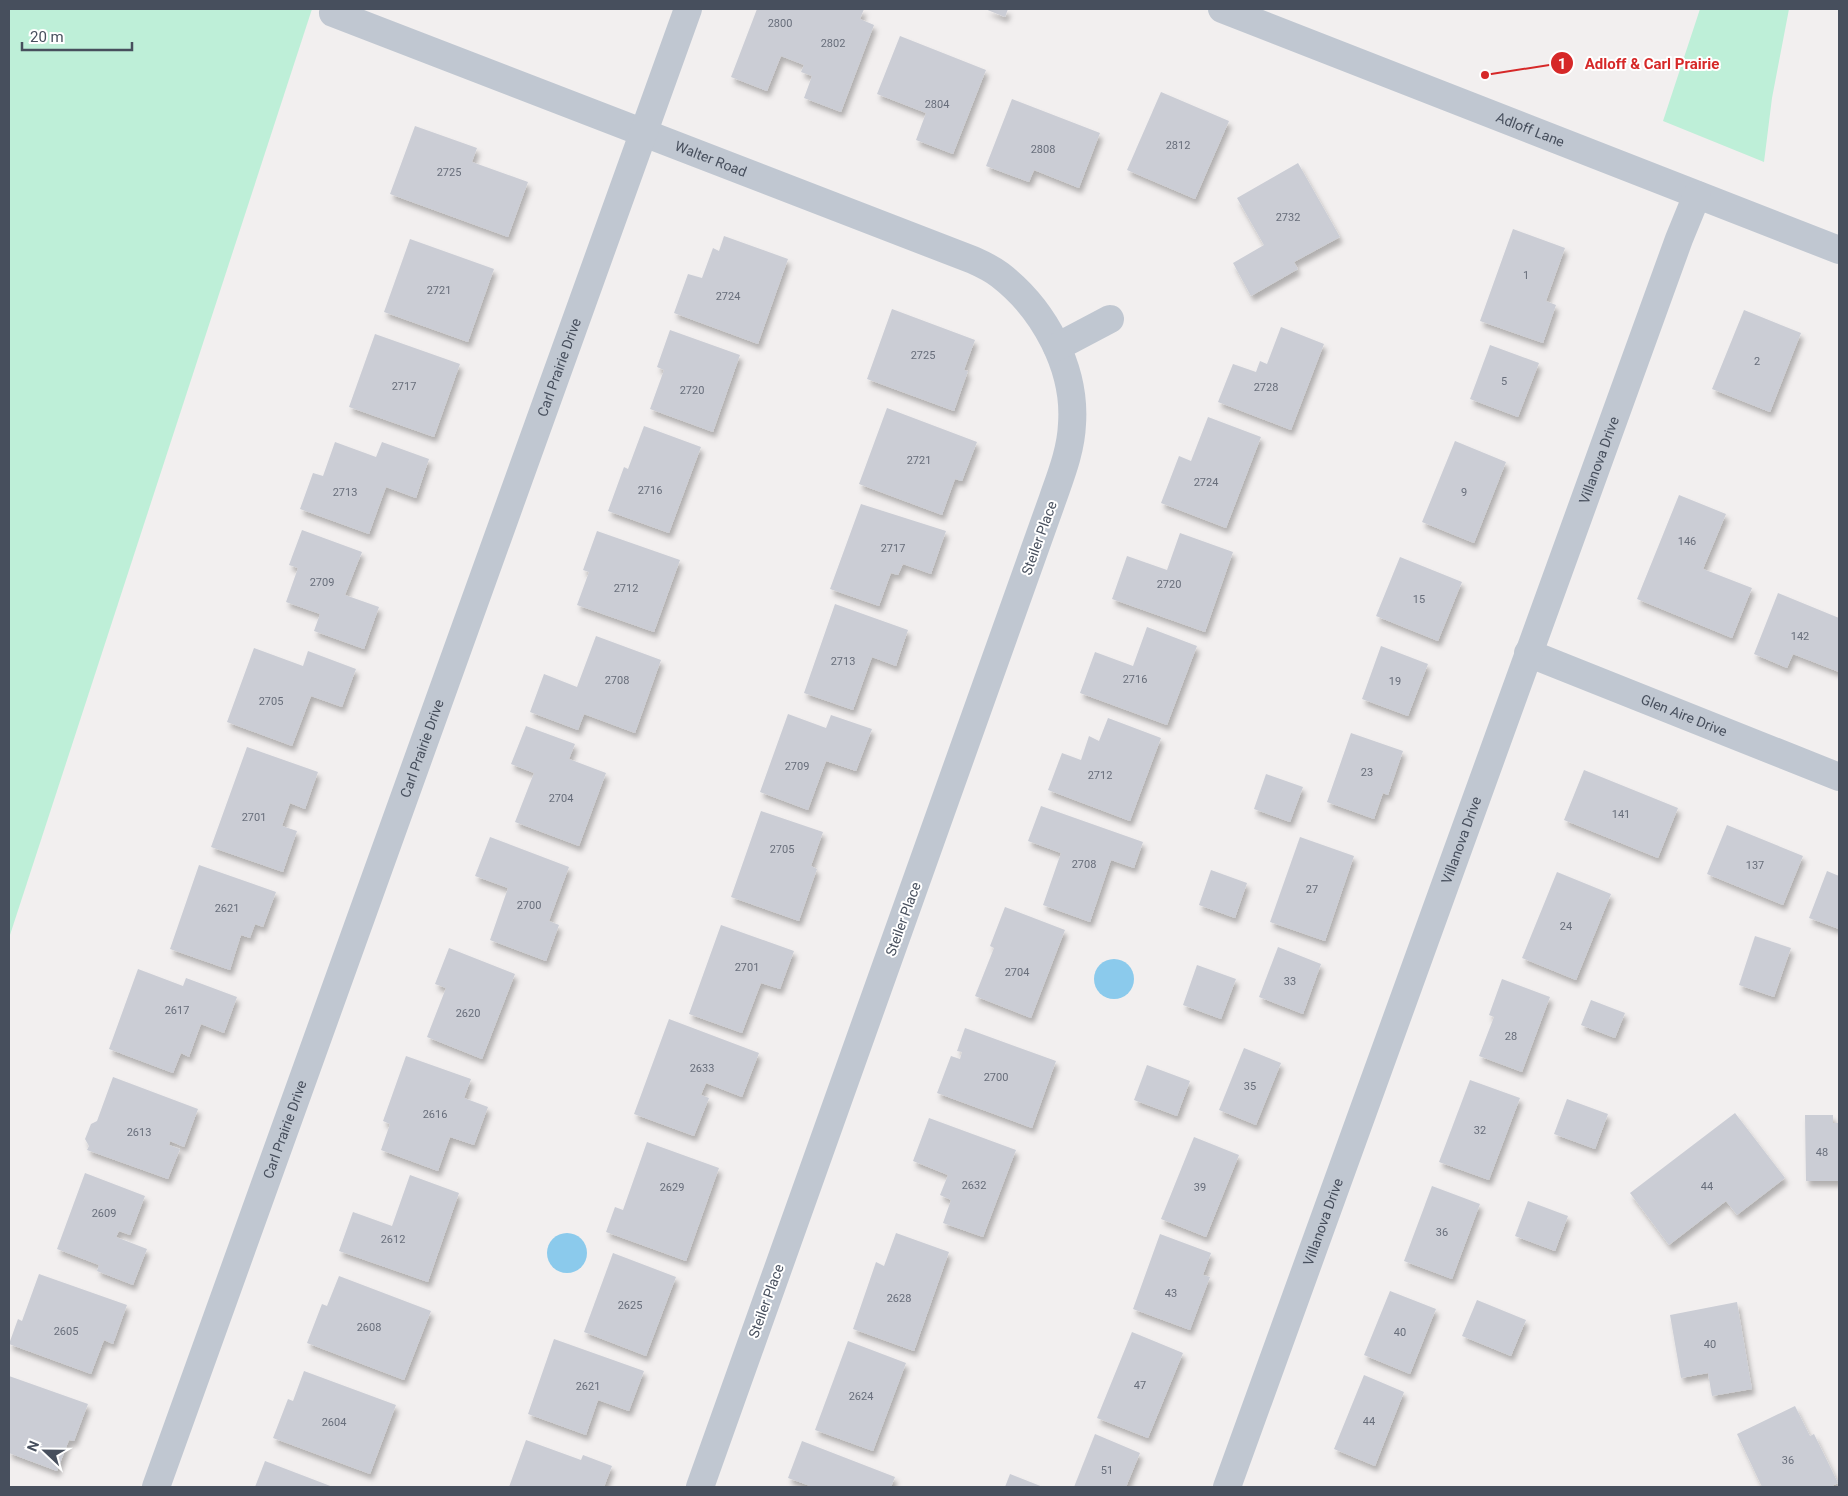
<svg xmlns="http://www.w3.org/2000/svg" width="1848" height="1496" font-family="Roboto,sans-serif">
	<style>
		.green { fill: #beefd8 }
		.water { fill: #8bcaec }
		.building { fill: #cbcdd5; filter: url(#shadow) }
		.lines { fill: none; stroke-linecap: round; stroke-linejoin: round }
		.minor { stroke: #c0c7d1; stroke-width: 28 }
		.labels { text-anchor: middle; stroke-width: 4; stroke-linejoin: round; paint-order: stroke }
		.number-label { font-size: 11px; fill: #686e7b }
		.street-label { font-size: 14px; fill: #474f5d; stroke: #fff }
		.leader { fill: none; stroke: #d62828; stroke-width: 2 }
		.callout-dot { fill: #d62828; stroke: #fff; stroke-width: 2 }
		.mark-label { font-size: 15px; text-anchor: middle; font-weight: bold; fill: #fff }
		.callout-label { font-size: 15px; text-anchor: middle; font-weight: bold; fill: #d62828; stroke: #fff; stroke-width: 4; stroke-linejoin: round; paint-order: stroke }
	</style>
	<defs>
		<filter id="shadow"><feDropShadow dx="3" dy="5.5" stdDeviation="2.5" flood-color="#0004"/></filter>
	</defs>
	<rect width="100%" height="100%" fill="#f2efef"/>
	<g class="green">
		<polygon points="9,9 312,9 9,938"/>
		<polygon points="1700,9 1789,9 1772,98 1764,162 1663,121"/>
	</g>
	<g class="water">
		<circle cx="1114" cy="979" r="20"/>
		<circle cx="567" cy="1253" r="20"/>
	</g>
	<g class="building">
		<polygon points="757,9 864,9 860,19 874,25 841,112 804,98 812,76 801,72 804,65 781,56 767,91 731,77"/>
		<polygon points="985,9 1008,9 1005,17"/>
		<polygon points="900,36 986,70 953,154 916,140 926,113 877,94"/>
		<polygon points="1161,92 1229,121 1195,199 1127,170"/>
		<polygon points="1012,99 1100,133 1079,188 1034,170 1029,182 986,166"/>
		<polygon points="415,126 477,148 472,162 528,182 508,237 390,194"/>
		<polygon points="1298,163 1340,237 1294,262 1298,269 1251,296 1233,263 1264,245 1237,198"/>
		<polygon points="1513,229 1565,248 1546,301 1556,305 1543,343 1480,321"/>
		<polygon points="724,236 788,259 758,344 674,313 688,274 702,278 713,248 719,251"/>
		<polygon points="410,239 494,269 468,342 384,312"/>
		<polygon points="892,309 975,340 964,370 968,371 954,411 867,379"/>
		<polygon points="1744,310 1801,333 1770,412 1712,389"/>
		<polygon points="1281,327 1324,344 1291,430 1218,402 1233,364 1256,372 1260,361 1267,364"/>
		<polygon points="670,330 740,355 713,432 650,409 664,370 657,367"/>
		<polygon points="375,334 460,364 434,437 349,407"/>
		<polygon points="1490,345 1539,363 1518,417 1470,399"/>
		<polygon points="887,408 977,442 962,481 955,479 942,515 859,484"/>
		<polygon points="1208,417 1261,437 1226,528 1161,503 1179,456 1191,461"/>
		<polygon points="644,426 701,447 669,533 608,511 624,467 628,469"/>
		<polygon points="1455,441 1506,462 1474,543 1422,522"/>
		<polygon points="335,442 376,457 382,442 429,459 416,498 386,487 369,534 300,509 313,473 323,476"/>
		<polygon points="1679,495 1726,514 1703,569 1752,588 1732,638 1637,599"/>
		<polygon points="861,504 946,531 931,574 903,564 898,575 891,573 879,606 830,589"/>
		<polygon points="302,530 362,552 345,595 379,607 364,649 314,631 320,614 286,602 298,568 289,565"/>
		<polygon points="597,531 680,560 654,632 577,605 589,572 583,570"/>
		<polygon points="1180,533 1233,552 1205,632 1112,599 1127,556 1167,570"/>
		<polygon points="1400,557 1462,582 1438,641 1376,616"/>
		<polygon points="1778,593 1839,618 1839,672 1793,654 1787,668 1754,654"/>
		<polygon points="835,604 908,630 896,666 872,657 853,710 804,693"/>
		<polygon points="1147,627 1197,646 1167,725 1080,693 1095,652 1133,666"/>
		<polygon points="596,636 661,660 635,733 584,714 578,730 530,712 544,674 577,687"/>
		<polygon points="1381,646 1428,664 1408,716 1362,699"/>
		<polygon points="254,648 303,666 308,651 356,669 342,707 311,696 292,746 227,722"/>
		<polygon points="788,714 826,728 831,715 872,729 856,771 826,761 808,810 760,792"/>
		<polygon points="1108,718 1161,738 1130,821 1048,790 1062,753 1081,760 1089,736 1099,741"/>
		<polygon points="526,726 575,744 569,759 606,773 579,846 515,822 534,773 511,764"/>
		<polygon points="1351,733 1403,751 1388,795 1383,793 1374,819 1327,802"/>
		<polygon points="247,747 318,772 305,809 290,803 282,826 297,831 283,872 211,847"/>
		<polygon points="1584,770 1678,808 1658,858 1564,820"/>
		<polygon points="1266,774 1303,787 1290,822 1254,809"/>
		<polygon points="1041,806 1143,842 1134,868 1111,860 1090,922 1043,905 1061,853 1028,841"/>
		<polygon points="761,811 823,832 811,866 817,869 799,921 731,897"/>
		<polygon points="1727,825 1803,856 1783,905 1707,874"/>
		<polygon points="490,837 569,867 549,921 559,925 546,961 490,940 508,888 475,876"/>
		<polygon points="1300,837 1354,856 1325,941 1270,922"/>
		<polygon points="199,865 276,892 263,927 255,924 250,938 241,935 230,970 170,949"/>
		<polygon points="1211,870 1247,883 1235,918 1199,905"/>
		<polygon points="1827,871 1839,876 1839,929 1809,918"/>
		<polygon points="1557,872 1611,894 1576,980 1522,958"/>
		<polygon points="1005,907 1065,930 1031,1018 975,996 994,948 990,946"/>
		<polygon points="721,925 794,951 780,989 761,983 742,1033 689,1014"/>
		<polygon points="1755,936 1791,948 1774,997 1739,985"/>
		<polygon points="1278,947 1321,964 1303,1014 1259,997"/>
		<polygon points="449,948 515,974 482,1059 427,1037 446,988 435,984"/>
		<polygon points="1197,965 1236,979 1221,1019 1183,1005"/>
		<polygon points="138,969 183,986 186,978 237,997 224,1033 201,1024 189,1057 181,1053 173,1073 109,1049"/>
		<polygon points="1502,979 1550,997 1522,1072 1479,1056 1494,1017 1489,1015"/>
		<polygon points="1591,1000 1625,1013 1615,1038 1581,1025"/>
		<polygon points="669,1019 759,1053 742,1097 706,1083 701,1095 709,1098 694,1136 634,1114"/>
		<polygon points="965,1028 1056,1061 1032,1128 937,1093 951,1056 960,1059 962,1052 957,1051"/>
		<polygon points="1244,1048 1281,1063 1256,1125 1219,1110"/>
		<polygon points="406,1056 471,1079 464,1098 488,1107 474,1145 450,1137 438,1171 381,1150 390,1124 383,1121"/>
		<polygon points="1147,1065 1190,1081 1177,1116 1134,1100"/>
		<polygon points="113,1077 198,1109 184,1147 170,1141 169,1145 180,1149 168,1179 87,1150 89,1146 85,1139 91,1124 97,1121"/>
		<polygon points="1470,1080 1520,1098 1489,1180 1439,1162"/>
		<polygon points="1567,1099 1608,1114 1595,1149 1554,1134"/>
		<polygon points="1735,1113 1785,1178 1737,1215 1726,1201 1669,1245 1630,1193"/>
		<polygon points="1805,1115 1833,1115 1833,1123 1839,1123 1839,1181 1806,1181"/>
		<polygon points="929,1118 1016,1150 983,1237 943,1223 951,1200 940,1195 948,1175 913,1161"/>
		<polygon points="1194,1137 1239,1155 1206,1237 1161,1219"/>
		<polygon points="647,1142 719,1168 686,1261 606,1232 615,1207 623,1210"/>
		<polygon points="85,1173 145,1196 130,1235 119,1231 116,1237 147,1249 133,1285 97,1271 99,1265 57,1249"/>
		<polygon points="410,1175 459,1193 428,1282 339,1251 353,1212 392,1226"/>
		<polygon points="1432,1186 1480,1204 1452,1279 1404,1261"/>
		<polygon points="1528,1201 1568,1216 1555,1251 1515,1236"/>
		<polygon points="896,1233 949,1252 914,1351 853,1329 876,1262 884,1266"/>
		<polygon points="1160,1234 1211,1253 1203,1275 1210,1277 1190,1330 1133,1309"/>
		<polygon points="613,1253 676,1277 646,1356 584,1332"/>
		<polygon points="39,1274 127,1305 113,1344 104,1340 91,1374 9,1344 18,1319 22,1321"/>
		<polygon points="339,1276 431,1311 404,1380 307,1343 322,1304 327,1306"/>
		<polygon points="1390,1291 1436,1309 1410,1374 1364,1355"/>
		<polygon points="1477,1300 1526,1320 1511,1356 1462,1336"/>
		<polygon points="1737,1302 1752,1389 1712,1396 1708,1373 1681,1378 1670,1315"/>
		<polygon points="1132,1332 1183,1353 1148,1438 1097,1418"/>
		<polygon points="554,1339 644,1371 629,1411 598,1400 586,1435 528,1414"/>
		<polygon points="848,1341 906,1363 873,1451 815,1430"/>
		<polygon points="304,1371 396,1405 370,1474 273,1438 288,1399 293,1401"/>
		<polygon points="1364,1375 1404,1392 1375,1466 1334,1449"/>
		<polygon points="9,1376 88,1404 74,1441 69,1440 57,1471 9,1453"/>
		<polygon points="1795,1406 1810,1436 1814,1434 1838,1483 1830,1487 1762,1487 1737,1434"/>
		<polygon points="1095,1434 1140,1453 1126,1487 1074,1487"/>
		<polygon points="526,1440 581,1460 583,1455 612,1466 604,1487 509,1487"/>
		<polygon points="802,1441 895,1477 891,1487 813,1487 788,1478"/>
		<polygon points="265,1461 333,1487 255,1487"/>
		<polygon points="1010,1474 1043,1487 1005,1487"/>
	</g>
	<g class="lines">
		<g class="minor">
			<path id="s1" d="M1222,9L1839,250"/>
			<path id="s2" d="M333,13L973,260C982,264 992,269 1000,275C1044,309 1076,368 1072,424C1071,450 1061,475 1053,498L700,1487"/>
			<polyline points="1057,347 1110,319"/>
			<path id="s3" d="M1528,653L1839,777"/>
			<path id="s4" d="M156,1487L688,9"/>
			<path id="s5" d="M1227,1487L1679,239L1697,195"/>
		</g>
	</g>
	<g class="labels">
		<g class="number-label">
			<text x="780" y="27">2800</text>
			<text x="833" y="47">2802</text>
			<text x="937" y="108">2804</text>
			<text x="1178" y="149">2812</text>
			<text x="1043" y="153">2808</text>
			<text x="449" y="176">2725</text>
			<text x="1288" y="221">2732</text>
			<text x="1526" y="279">1</text>
			<text x="439" y="294">2721</text>
			<text x="728" y="300">2724</text>
			<text x="923" y="359">2725</text>
			<text x="1757" y="365">2</text>
			<text x="1504" y="385">5</text>
			<text x="404" y="390">2717</text>
			<text x="1266" y="391">2728</text>
			<text x="692" y="394">2720</text>
			<text x="919" y="464">2721</text>
			<text x="1206" y="486">2724</text>
			<text x="650" y="494">2716</text>
			<text x="345" y="496">2713</text>
			<text x="1464" y="496">9</text>
			<text x="1687" y="545">146</text>
			<text x="893" y="552">2717</text>
			<text x="322" y="586">2709</text>
			<text x="1169" y="588">2720</text>
			<text x="626" y="592">2712</text>
			<text x="1419" y="603">15</text>
			<text x="1800" y="640">142</text>
			<text x="843" y="665">2713</text>
			<text x="1135" y="683">2716</text>
			<text x="617" y="684">2708</text>
			<text x="1395" y="685">19</text>
			<text x="271" y="705">2705</text>
			<text x="797" y="770">2709</text>
			<text x="1367" y="776">23</text>
			<text x="1100" y="779">2712</text>
			<text x="561" y="802">2704</text>
			<text x="1621" y="818">141</text>
			<text x="254" y="821">2701</text>
			<text x="782" y="853">2705</text>
			<text x="1084" y="868">2708</text>
			<text x="1755" y="869">137</text>
			<text x="1312" y="893">27</text>
			<text x="529" y="909">2700</text>
			<text x="227" y="912">2621</text>
			<text x="1566" y="930">24</text>
			<text x="747" y="971">2701</text>
			<text x="1017" y="976">2704</text>
			<text x="1290" y="985">33</text>
			<text x="177" y="1014">2617</text>
			<text x="468" y="1017">2620</text>
			<text x="1511" y="1040">28</text>
			<text x="702" y="1072">2633</text>
			<text x="996" y="1081">2700</text>
			<text x="1250" y="1090">35</text>
			<text x="435" y="1118">2616</text>
			<text x="1480" y="1134">32</text>
			<text x="139" y="1136">2613</text>
			<text x="1822" y="1156">48</text>
			<text x="974" y="1189">2632</text>
			<text x="1707" y="1190">44</text>
			<text x="672" y="1191">2629</text>
			<text x="1200" y="1191">39</text>
			<text x="104" y="1217">2609</text>
			<text x="1442" y="1236">36</text>
			<text x="393" y="1243">2612</text>
			<text x="1171" y="1297">43</text>
			<text x="899" y="1302">2628</text>
			<text x="630" y="1309">2625</text>
			<text x="369" y="1331">2608</text>
			<text x="66" y="1335">2605</text>
			<text x="1400" y="1336">40</text>
			<text x="1710" y="1348">40</text>
			<text x="1140" y="1389">47</text>
			<text x="588" y="1390">2621</text>
			<text x="861" y="1400">2624</text>
			<text x="1369" y="1425">44</text>
			<text x="334" y="1426">2604</text>
			<text x="1788" y="1464">36</text>
			<text x="1107" y="1474">51</text>
		</g>
		<g class="street-label">
			<text dy="5" stroke="none"><textPath href="#s1" startOffset="331">Adloff Lane</textPath></text>
			<text dy="5" stroke="none"><textPath href="#s2" startOffset="405">Walter Road</textPath></text>
			<text dy="5" stroke="none"><textPath href="#s4" startOffset="1190">Carl Prairie Drive</textPath></text>
			<text dy="5" stroke="none"><textPath href="#s5" startOffset="1092">Villanova Drive</textPath></text>
			<text transform="translate(1039 538) rotate(-70)" y="5">Steiler Place</text>
			<text dy="5" stroke="none"><textPath href="#s3" startOffset="168">Glen Aire Drive</textPath></text>
			<text dy="5" stroke="none"><textPath href="#s4" startOffset="785">Carl Prairie Drive</textPath></text>
			<text dy="5" stroke="none"><textPath href="#s5" startOffset="688">Villanova Drive</textPath></text>
			<text transform="translate(903 919) rotate(-70)" y="5">Steiler Place</text>
			<text dy="5" stroke="none"><textPath href="#s4" startOffset="380">Carl Prairie Drive</textPath></text>
			<text dy="5" stroke="none"><textPath href="#s5" startOffset="282">Villanova Drive</textPath></text>
			<text transform="translate(766 1301) rotate(-70)" y="5">Steiler Place</text>
		</g>
	</g>
	<path class="leader" d="M1485 75L1562 63"/>
	<g class="callout-dot">
		<circle cx="1485" cy="75" r="5"/>
		<circle cx="1562" cy="63" r="12"/>
	</g>
	<g class="mark-label">
		<text x="1562" y="69">1</text>
	</g>
	<g class="callout-label">
		<text x="1652" y="69">Adloff &amp; Carl Prairie</text>
	</g>
	<rect width="1848" height="1496" fill="none" stroke="#474f5d" stroke-width="20"/>
	<g transform="translate(45 1451) rotate(292)" stroke="#ffffff" stroke-width="4" paint-order="stroke">
	<path d="M0-4L9 19L0 12L-9 19Z" fill="#474f5d"/>
	<text y="-8" font-size="14" font-weight="bold" text-anchor="middle" fill="#474f5d">N</text>
	</g>
	<path d="M22 42v8h110v-8" fill="none" stroke="#474f5d" stroke-width="2.5"/>
	<text x="30" y="42" font-size="15" fill="#474f5d" stroke="#ffffff" stroke-width="4" paint-order="stroke">20 m</text>
</svg>
